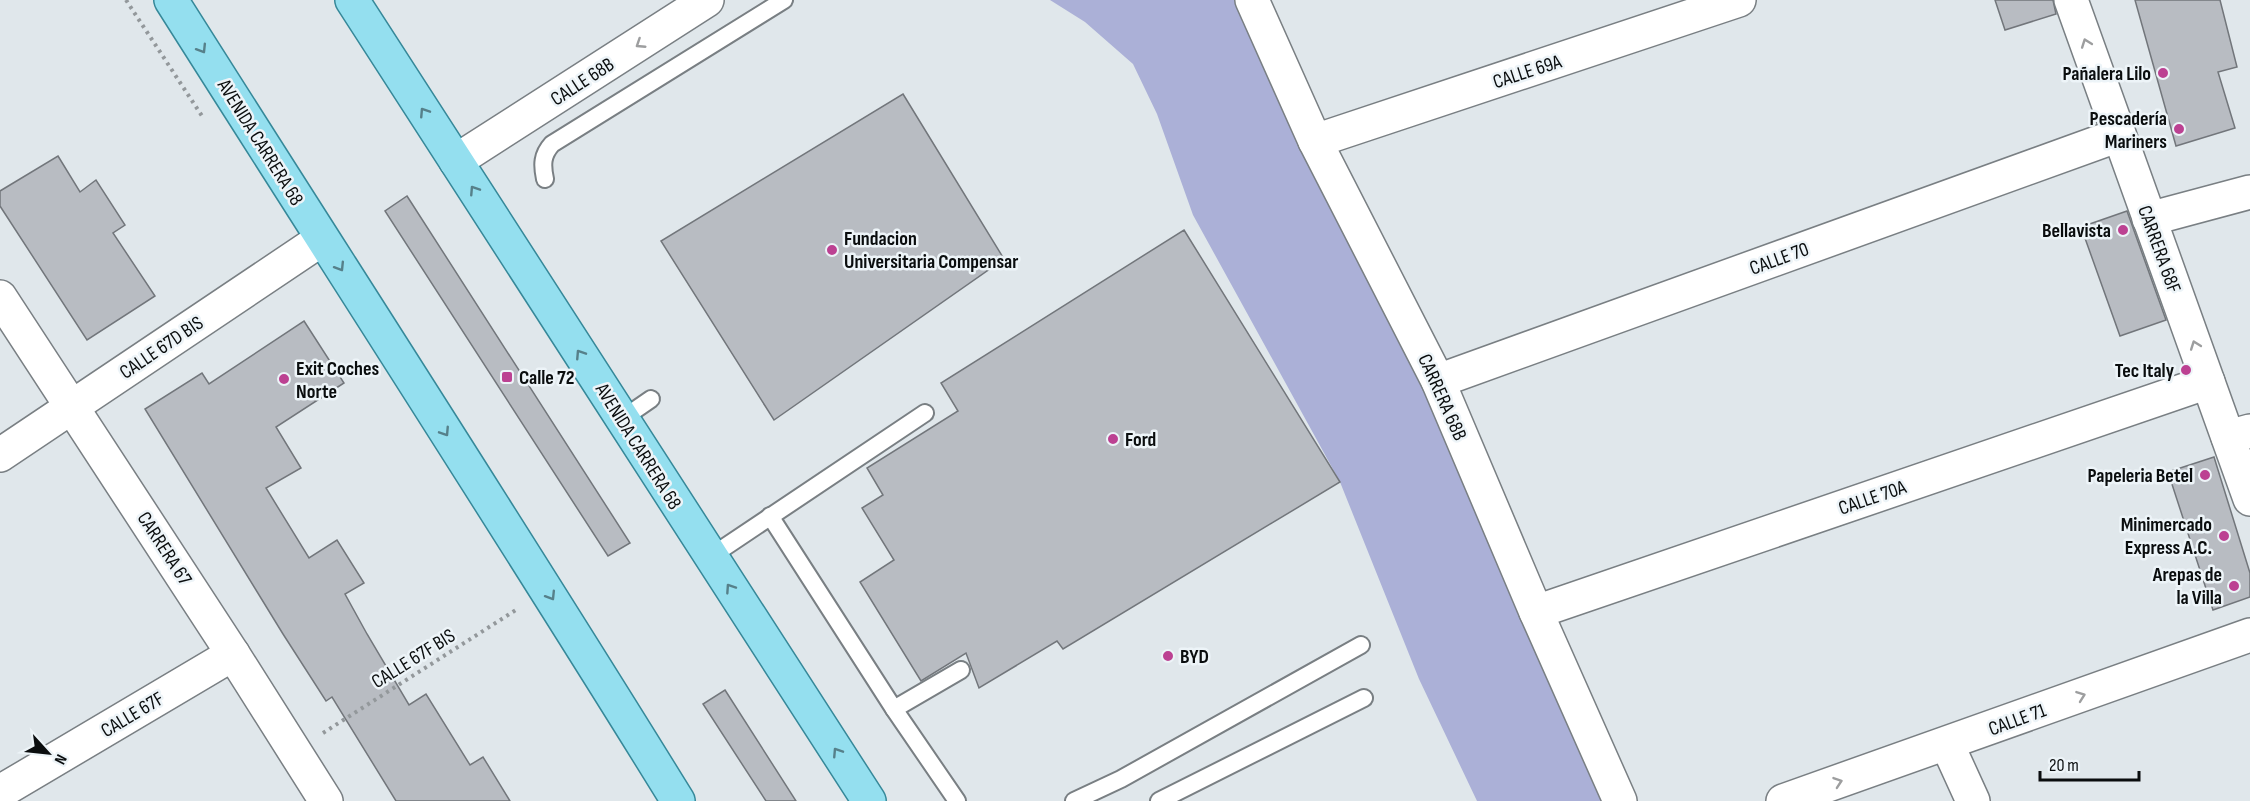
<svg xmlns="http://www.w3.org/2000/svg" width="2250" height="801" font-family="'Sofia Sans Condensed',sans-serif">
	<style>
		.green { fill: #abb0d7 }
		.building { fill: #b8bcc2; stroke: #72767b; stroke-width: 1.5 }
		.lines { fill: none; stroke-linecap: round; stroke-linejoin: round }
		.service-casing { stroke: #797f83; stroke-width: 20 }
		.minor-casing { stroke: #797f83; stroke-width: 36 }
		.tertiary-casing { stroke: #797f83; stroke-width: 36 }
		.primary-casing { stroke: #368899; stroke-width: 36 }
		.path { stroke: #93989b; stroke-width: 4; stroke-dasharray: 3 4.5; stroke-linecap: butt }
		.service { stroke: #fff; stroke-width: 16 }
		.minor { stroke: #fff; stroke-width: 33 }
		.tertiary { stroke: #fff; stroke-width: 33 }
		.primary { stroke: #94dfef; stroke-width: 33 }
		.oneway { stroke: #9d9e9f }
		.oneway2 { stroke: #56808a }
		.poi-dot { fill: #bc4192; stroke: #edf4f8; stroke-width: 2 }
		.labels { text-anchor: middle; stroke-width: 5; stroke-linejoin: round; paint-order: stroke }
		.street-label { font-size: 20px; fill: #0a0d0e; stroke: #edf4f8 }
		.poi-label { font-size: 20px; font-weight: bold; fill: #0a0d0e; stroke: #edf4f8; text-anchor: end }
	</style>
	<rect width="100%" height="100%" fill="#e0e7eb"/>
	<polygon class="green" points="1050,0 1241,0 1429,387 1588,764 1601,801 1477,801 1419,679 1340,482 1193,215 1157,114 1133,64 1085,22"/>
	<g class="building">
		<polygon points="1995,0 2053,0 2056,14 2005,30"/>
		<polygon points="2135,0 2220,0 2237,67 2218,72 2235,128 2176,146"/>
		<polygon points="903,94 1004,259 774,420 661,241"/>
		<polygon points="58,156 80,192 96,180 125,225 113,233 155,296 87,340 0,206 0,191"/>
		<polygon points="407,196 630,543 608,556 385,211"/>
		<polygon points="2127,211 2166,320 2120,336 2081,227"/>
		<polygon points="1184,230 1340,482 1063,649 1057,641 979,688 966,653 921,681 860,582 894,560 862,508 883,495 867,468 958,411 941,383"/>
		<polygon points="304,321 344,383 276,427 301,468 266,488 309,558 337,540 364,583 345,594 367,634 409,705 426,694 470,765 483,757 510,801 396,801 332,697 326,701 283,634 145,409 202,373 209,384"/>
		<polygon points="2214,457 2250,573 2250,597 2213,610 2168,472"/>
		<polygon points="725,690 796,801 766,801 703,704"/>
	</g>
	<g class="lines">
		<g class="service-casing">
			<g id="service">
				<path d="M545,179C542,165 542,155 552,144L784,0"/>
				<polyline points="622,419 651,399"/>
				<polyline points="770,516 894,709 957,801"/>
				<polyline points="710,557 925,413"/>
				<polyline points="894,709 961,670"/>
				<polyline points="1074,801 1121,779 1361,645"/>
				<polyline points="1159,801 1364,698"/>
			</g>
		</g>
		<g class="minor-casing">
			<g id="minor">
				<polyline points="1252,0 1315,141 1438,381 1536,612 1620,801"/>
				<polyline points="1315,141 1739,0"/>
				<polyline points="2149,219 2250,192"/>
				<polyline points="0,297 233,654 326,801"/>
				<polyline points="1438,381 2119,135"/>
				<polyline points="2228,437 2250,431"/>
				<polyline points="0,455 322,239"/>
				<polyline points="1536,612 2208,382"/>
				<polyline points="1947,744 1973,801"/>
				<polyline points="0,792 233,654"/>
			</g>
		</g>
		<g class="tertiary-casing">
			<g id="tertiary">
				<polyline points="2071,0 2250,499"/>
				<polyline points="456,161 707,0"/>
				<polyline points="1783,801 2250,635"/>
			</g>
		</g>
		<g class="primary-casing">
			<g id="primary">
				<path d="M171,0C340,267 512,532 678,801"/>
				<polyline points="352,0 869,801"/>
			</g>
		</g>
		<g class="path">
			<polyline points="126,0 202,116"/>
			<polyline points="323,733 519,608"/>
		</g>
		<use href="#service" class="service"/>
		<use href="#minor" class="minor"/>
		<use href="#tertiary" class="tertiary"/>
		<use href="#primary" class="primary"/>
	</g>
	<defs><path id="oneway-chevron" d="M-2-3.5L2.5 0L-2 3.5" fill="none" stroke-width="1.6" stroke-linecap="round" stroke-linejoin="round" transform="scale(1.5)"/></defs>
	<g class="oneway">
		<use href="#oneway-chevron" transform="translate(2086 43) rotate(-110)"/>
		<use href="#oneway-chevron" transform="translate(640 44) rotate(147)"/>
		<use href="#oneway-chevron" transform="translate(2195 345) rotate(-110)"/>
		<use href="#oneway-chevron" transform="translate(2081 696) rotate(-20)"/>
		<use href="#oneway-chevron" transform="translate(1838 782) rotate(-19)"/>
	</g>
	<g class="oneway2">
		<use href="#oneway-chevron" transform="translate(202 49) rotate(58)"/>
		<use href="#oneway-chevron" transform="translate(424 112) rotate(-123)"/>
		<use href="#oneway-chevron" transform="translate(474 190) rotate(-123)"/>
		<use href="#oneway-chevron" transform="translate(340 267) rotate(58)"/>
		<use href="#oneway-chevron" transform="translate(580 354) rotate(-123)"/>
		<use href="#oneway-chevron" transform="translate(445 432) rotate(57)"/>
		<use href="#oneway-chevron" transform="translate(730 588) rotate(-124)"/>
		<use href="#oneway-chevron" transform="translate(551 596) rotate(58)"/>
		<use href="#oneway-chevron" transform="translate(837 752) rotate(-123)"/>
	</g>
	<g class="poi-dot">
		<circle cx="2163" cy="73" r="6"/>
		<circle cx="2179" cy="129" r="6"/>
		<circle cx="2123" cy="230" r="6"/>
		<circle cx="832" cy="250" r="6"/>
		<circle cx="2186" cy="370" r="6"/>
		<rect x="501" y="371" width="12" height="12" rx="3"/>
		<circle cx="284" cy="379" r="6"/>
		<circle cx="1113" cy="439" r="6"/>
		<circle cx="2205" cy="475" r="6"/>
		<circle cx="2224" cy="536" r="6"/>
		<circle cx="2234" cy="586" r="6"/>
		<circle cx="1168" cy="656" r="6"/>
	</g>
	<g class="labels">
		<g class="street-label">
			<text transform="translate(1527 71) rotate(-18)" y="7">CALLE 69A</text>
			<text transform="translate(582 81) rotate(-33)" y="7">CALLE 68B</text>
			<text transform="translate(261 142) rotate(58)" y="7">AVENIDA CARRERA 68</text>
			<text transform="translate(2160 249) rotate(70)" y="7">CARRERA 68F</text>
			<text transform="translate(1779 258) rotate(-20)" y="7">CALLE 70</text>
			<text transform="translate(161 347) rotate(-34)" y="7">CALLE 67D BIS</text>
			<text transform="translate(1443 397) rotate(66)" y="7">CARRERA 68B</text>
			<text transform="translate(639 446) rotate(58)" y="7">AVENIDA CARRERA 68</text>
			<text transform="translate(1872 497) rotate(-19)" y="7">CALLE 70A</text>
			<text transform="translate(165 548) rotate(57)" y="7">CARRERA 67</text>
			<text transform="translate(413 658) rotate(-32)" y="7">CALLE 67F BIS</text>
			<text transform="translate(132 714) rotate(-31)" y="7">CALLE 67F</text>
			<text transform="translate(2017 719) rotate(-20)" y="7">CALLE 71</text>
		</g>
		<g class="poi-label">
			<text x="2151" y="80">Pañalera Lilo</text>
			<text x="2167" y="125">Pescadería<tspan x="2167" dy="23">Mariners</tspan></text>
			<text x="2111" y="237">Bellavista</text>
			<text x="844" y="245" text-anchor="start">Fundacion<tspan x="844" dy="23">Universitaria Compensar</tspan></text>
			<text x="296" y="375" text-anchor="start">Exit Coches<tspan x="296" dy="23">Norte</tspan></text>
			<text x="2174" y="377">Tec Italy</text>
			<text x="519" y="384" text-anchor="start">Calle 72</text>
			<text x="1125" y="446" text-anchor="start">Ford</text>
			<text x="2193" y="482">Papeleria Betel</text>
			<text x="2212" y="531">Minimercado<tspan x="2212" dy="23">Express A.C.</tspan></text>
			<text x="2222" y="581">Arepas de<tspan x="2222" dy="23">la Villa</tspan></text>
			<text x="1180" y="663" text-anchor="start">BYD</text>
		</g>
	</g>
	<g transform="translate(48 753) rotate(117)" stroke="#edf4f8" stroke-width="4.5" paint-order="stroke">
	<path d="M0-4.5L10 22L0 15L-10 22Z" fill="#0a0d0e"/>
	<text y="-9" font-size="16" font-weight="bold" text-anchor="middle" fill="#0a0d0e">N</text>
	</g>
	<path d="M2040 771v9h99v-9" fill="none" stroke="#0a0d0e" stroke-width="3"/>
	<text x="2049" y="771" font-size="18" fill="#0a0d0e" stroke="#edf4f8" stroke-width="4.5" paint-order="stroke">20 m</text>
</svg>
